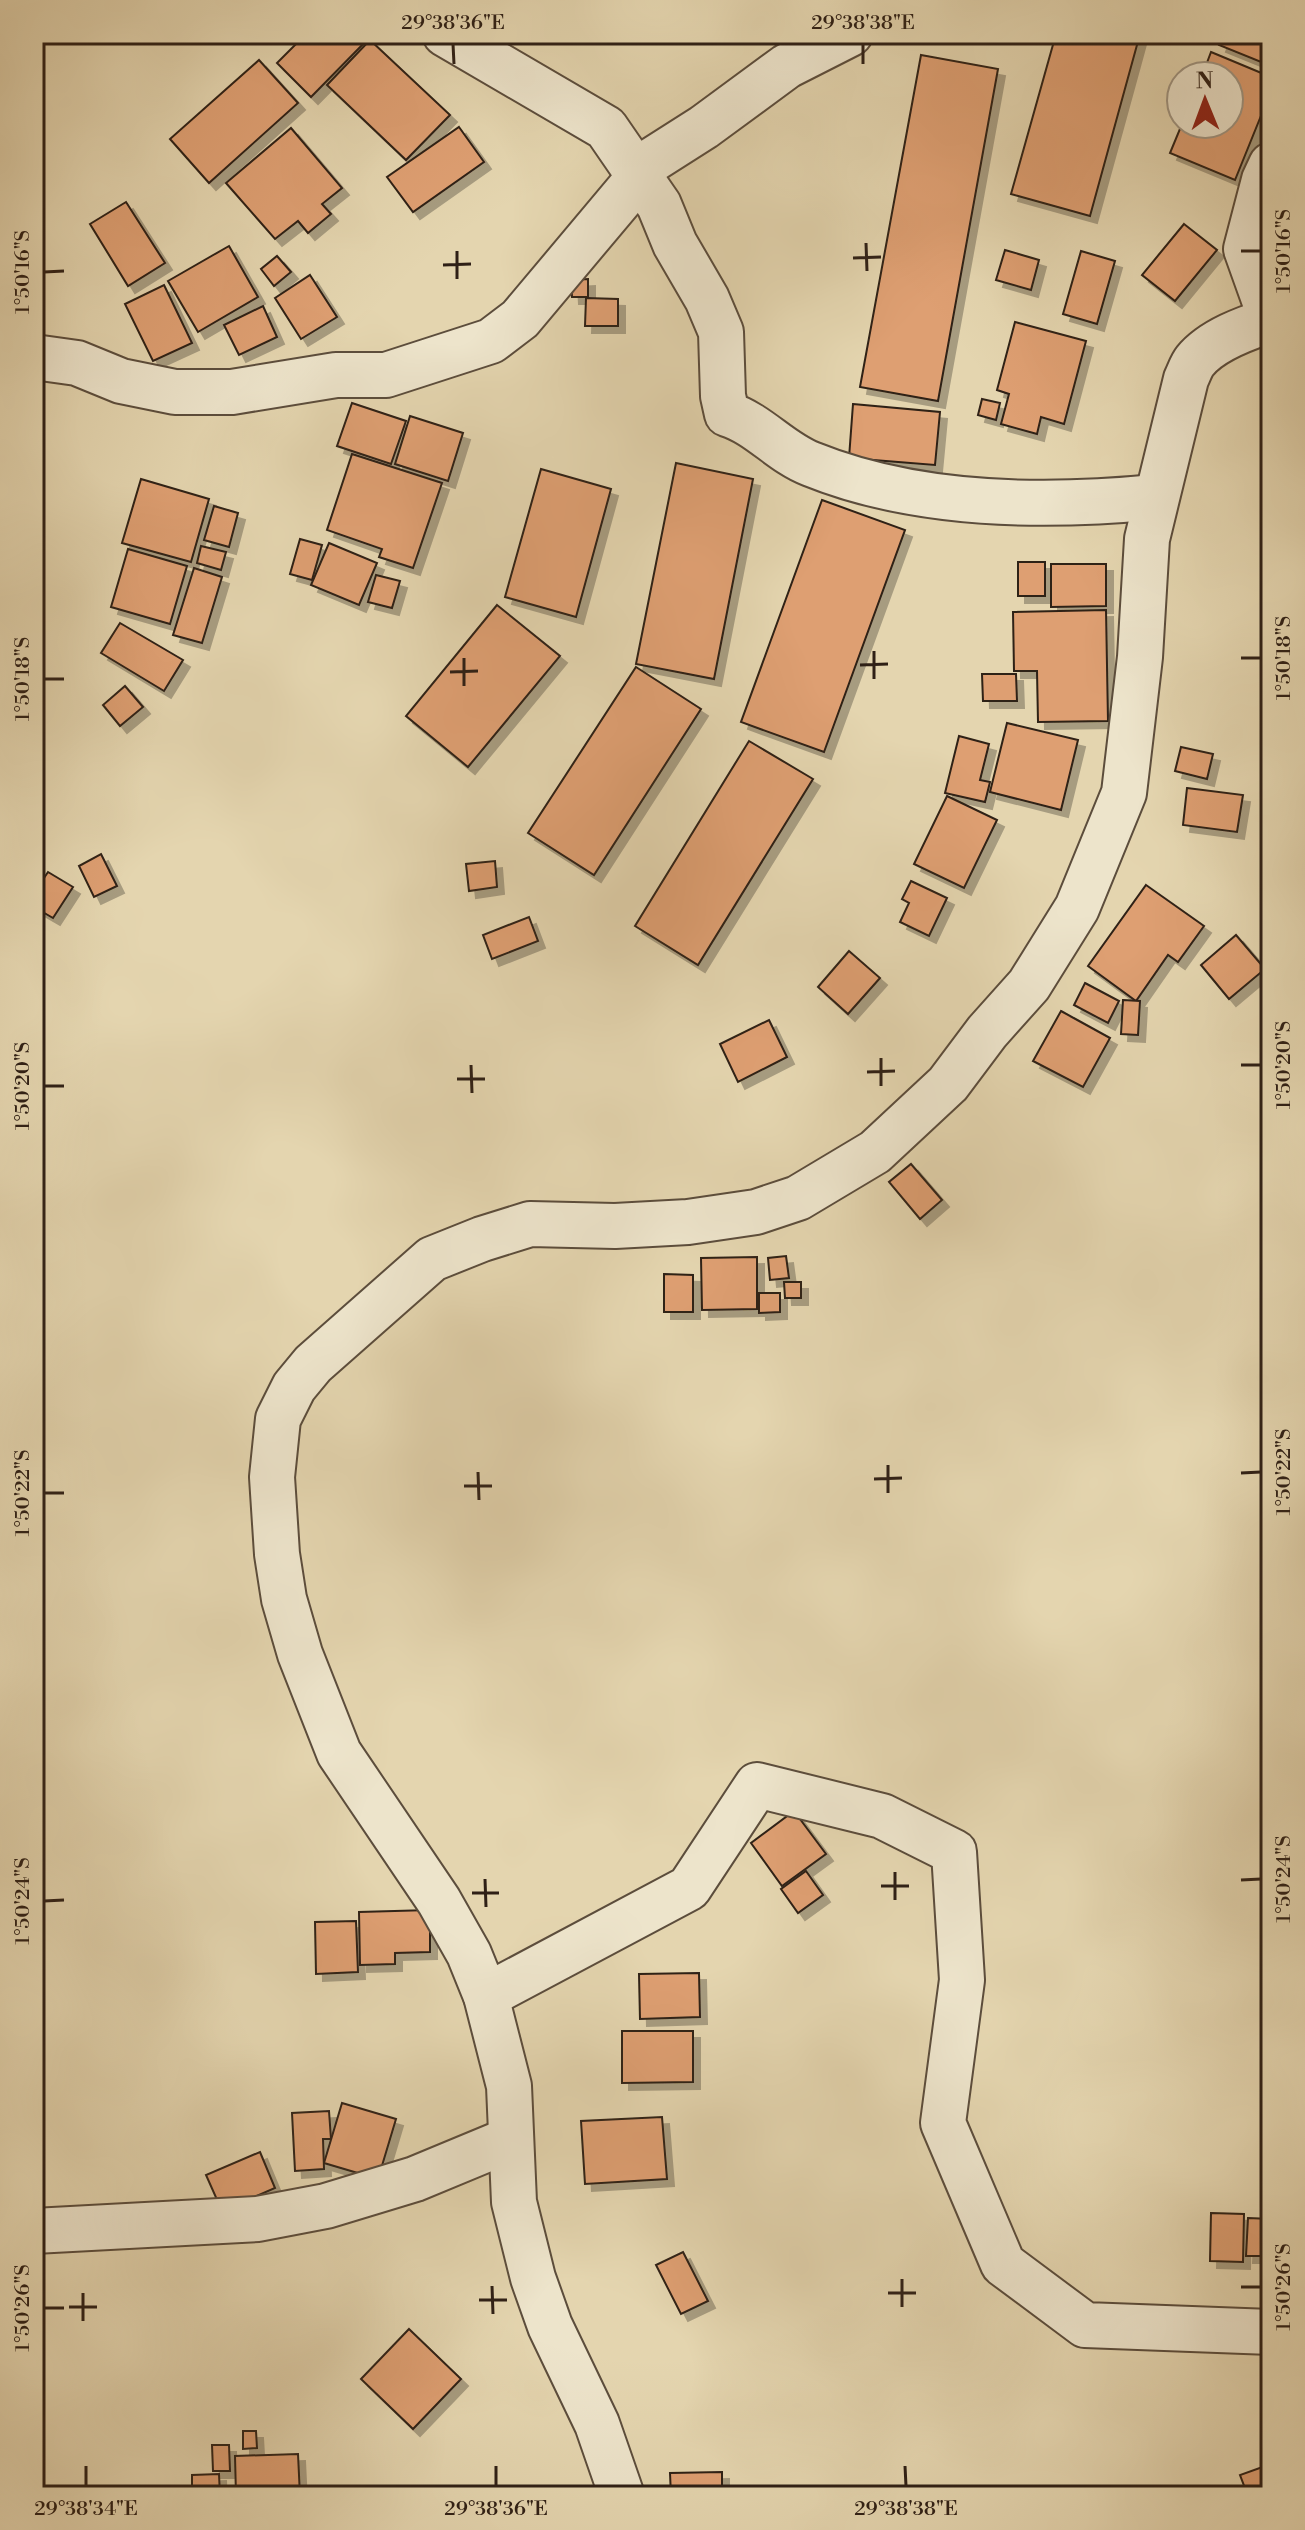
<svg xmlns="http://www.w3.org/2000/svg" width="1305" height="2530" font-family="'Libre Bodoni',serif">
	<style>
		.building { fill: #de9f72; stroke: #2f2016; stroke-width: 2; filter: url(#shadow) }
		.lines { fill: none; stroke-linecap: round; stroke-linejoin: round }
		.street-casing { stroke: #5c4d3c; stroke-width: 48 }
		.street { stroke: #ede4cb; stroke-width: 44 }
		.ticks { fill: none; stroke: #2f2016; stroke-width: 3 }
		.neatline { fill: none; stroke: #2f2016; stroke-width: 3 }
		.ticks-label { font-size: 20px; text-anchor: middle; fill: #2f2016 }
	</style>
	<defs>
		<filter id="shadow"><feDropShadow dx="7" dy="7" stdDeviation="0" flood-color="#0004"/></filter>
	</defs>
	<rect width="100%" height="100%" fill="#e4d5af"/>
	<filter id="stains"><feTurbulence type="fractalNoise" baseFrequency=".0025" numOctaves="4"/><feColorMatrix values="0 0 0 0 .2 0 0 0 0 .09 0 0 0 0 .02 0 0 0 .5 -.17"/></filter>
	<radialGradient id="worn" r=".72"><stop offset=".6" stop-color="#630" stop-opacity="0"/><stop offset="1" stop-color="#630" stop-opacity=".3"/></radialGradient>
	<g class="building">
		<polygon points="306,34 367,34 370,37 311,97 277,63"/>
		<polygon points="1056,34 1140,34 1090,216 1011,194"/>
		<polygon points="1223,34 1271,34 1271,66 1219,45"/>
		<polygon points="370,40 450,115 406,160 327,85"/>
		<polygon points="1211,52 1271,77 1271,91 1235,180 1170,153 1182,124 1229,124 1229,76 1202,76"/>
		<polygon points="921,55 998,69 938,401 860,387"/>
		<polygon points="259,60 298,103 209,183 170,139"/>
		<polygon points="459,127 484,162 413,212 387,177"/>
		<polygon points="291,128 342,188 322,204 331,214 308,233 298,221 275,239 226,183"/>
		<polygon points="126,202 165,263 128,286 90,224"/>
		<polygon points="1184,224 1217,250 1175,301 1142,275"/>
		<polygon points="229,246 258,297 198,332 168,281"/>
		<polygon points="1005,250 1039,260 1031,290 996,280"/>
		<polygon points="1081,251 1115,261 1097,324 1063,314"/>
		<polygon points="277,256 291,272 274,286 261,269"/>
		<polygon points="310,275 337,317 301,339 275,298"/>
		<polygon points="588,279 588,297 572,297 571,280"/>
		<polygon points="164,285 192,343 153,361 125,304"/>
		<polygon points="586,298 618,299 618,326 585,326"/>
		<polygon points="263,306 277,337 239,355 224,325"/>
		<polygon points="1015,322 1086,341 1064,424 1041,417 1037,434 1001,424 1009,394 997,390"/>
		<polygon points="982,399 1000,403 996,420 978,415"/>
		<polygon points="352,403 406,421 391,464 337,446"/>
		<polygon points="853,404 940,412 935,465 849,458"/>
		<polygon points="410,416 463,433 448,481 395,464"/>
		<polygon points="352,454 442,483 413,568 379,557 382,549 327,530"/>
		<polygon points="676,463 753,479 714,679 636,664"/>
		<polygon points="541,469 611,489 576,617 505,597"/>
		<polygon points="141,479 209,499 191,562 122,543"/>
		<polygon points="822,500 905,530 824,752 741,722"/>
		<polygon points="214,506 238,513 229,547 204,540"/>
		<polygon points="300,539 322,545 312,580 290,574"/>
		<polygon points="329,543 377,563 359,605 311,585"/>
		<polygon points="201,546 226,552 221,570 197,563"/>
		<polygon points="128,549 187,566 170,624 111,607"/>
		<rect x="1018" y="562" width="27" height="34"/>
		<polygon points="1051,564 1106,564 1106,606 1051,607"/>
		<polygon points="194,568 222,577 202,643 173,635"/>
		<polygon points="376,575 400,581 392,608 368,602"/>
		<polygon points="497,605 560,656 468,767 406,716"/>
		<polygon points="1106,610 1108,721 1038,722 1037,671 1014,671 1013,612"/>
		<polygon points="120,623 183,660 164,691 101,653"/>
		<polygon points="636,667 701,709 594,875 528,833"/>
		<polygon points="982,674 1016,674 1017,701 983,701"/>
		<polygon points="125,686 143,707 120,726 103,705"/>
		<polygon points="1007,723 1078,740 1061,810 990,792"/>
		<polygon points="959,736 989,744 980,780 990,782 985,802 945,793"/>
		<polygon points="749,741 813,779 698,965 635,926"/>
		<polygon points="1181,747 1213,754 1207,779 1175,771"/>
		<polygon points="1187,788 1243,795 1237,832 1183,825"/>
		<polygon points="947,796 997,820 964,888 914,864"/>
		<polygon points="101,854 117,886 94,897 79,866"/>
		<polygon points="495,861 497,887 469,891 466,864"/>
		<polygon points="48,872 73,887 53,918 34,907 34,893"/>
		<polygon points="911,881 947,898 929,936 900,922 909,903 902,899"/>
		<polygon points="1146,885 1204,926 1178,962 1168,955 1136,1001 1088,966"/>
		<polygon points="529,917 538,941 492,959 483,935"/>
		<polygon points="1236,935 1265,969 1229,999 1201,965"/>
		<polygon points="849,951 880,978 848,1014 818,987"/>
		<polygon points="1085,983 1119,1001 1108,1023 1074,1005"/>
		<polygon points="1123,1000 1140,1001 1138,1035 1121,1034"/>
		<polygon points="1061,1011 1110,1038 1083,1087 1033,1061"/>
		<polygon points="769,1020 787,1057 738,1082 720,1044"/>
		<polygon points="911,1164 942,1200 920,1219 889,1182"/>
		<polygon points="786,1256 789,1278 770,1280 768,1258"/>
		<polygon points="757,1257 757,1309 702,1310 701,1258"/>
		<polygon points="664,1274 693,1275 693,1312 664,1312"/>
		<polygon points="784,1282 801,1282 801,1298 785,1298"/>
		<polygon points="759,1293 780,1293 780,1312 759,1313"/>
		<polygon points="794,1811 826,1854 782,1886 751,1843"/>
		<polygon points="806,1871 823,1895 798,1913 781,1889"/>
		<polygon points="430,1910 430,1952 395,1953 395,1964 360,1965 359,1912"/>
		<polygon points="356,1921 358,1972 316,1974 315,1922"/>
		<polygon points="699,1973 700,2017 640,2019 639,1974"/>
		<polygon points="622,2031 693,2031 693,2082 622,2083"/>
		<polygon points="342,2103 396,2119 378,2179 324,2163"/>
		<polygon points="329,2111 331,2139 323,2139 324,2169 295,2171 292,2113"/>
		<polygon points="662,2117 667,2179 585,2184 581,2121"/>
		<polygon points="260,2152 275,2188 222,2211 206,2175"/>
		<polygon points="1211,2213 1244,2214 1243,2262 1210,2261"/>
		<polygon points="1248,2218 1271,2219 1271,2256 1246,2256"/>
		<polygon points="683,2252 708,2301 681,2314 656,2265"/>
		<polygon points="409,2329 461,2379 413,2429 361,2379"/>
		<polygon points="243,2431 256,2431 257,2448 243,2449"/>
		<polygon points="212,2445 229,2445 230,2471 213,2471"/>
		<polygon points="298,2454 300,2496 236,2496 235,2456"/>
		<polygon points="1271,2464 1271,2496 1248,2496 1240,2475"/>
		<polygon points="722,2472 722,2496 671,2496 670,2473"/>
		<polygon points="219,2474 220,2496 192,2496 192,2475"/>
	</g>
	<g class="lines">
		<g class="street-casing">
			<g id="street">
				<path d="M445,34L606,128L659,205L675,244L707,299L721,332L723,396L727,414C759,424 780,452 811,464C917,507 1044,508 1156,497"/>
				<polyline points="1271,165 1264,180 1246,249 1271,319"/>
				<polyline points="34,357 77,363 121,381 175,392 232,392 336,375 386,375 491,341 520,319 630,188 649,162 704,127 787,66 850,34"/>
				<polyline points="486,1996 689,1888 757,1785 882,1816 954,1852 962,1980 943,2123 1003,2264 1085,2325 1271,2332"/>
				<polyline points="34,2231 258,2219 326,2206 415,2179 509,2140"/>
				<path d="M622,2496L597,2424L550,2326L533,2278L514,2202L509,2086L486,1996L469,1954L439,1901L339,1753L300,1654L284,1599L277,1554L272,1477L278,1419L294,1387L313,1364L432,1259L482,1239L530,1224L615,1226L688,1222L756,1212L798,1198L875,1152L948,1084L987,1032L1029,985L1077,908L1124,793L1140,657L1147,539L1186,379C1189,373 1191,366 1195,361C1212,340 1246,328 1271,320"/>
			</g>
		</g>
		<use href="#street" class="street"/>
	</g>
	<path class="ticks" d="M453,44L454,64M863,44V64M866,243L867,271M457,251V279M1241,251H1261M853,258L881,257M443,265L471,264M44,272L64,271M874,651V679M464,658V686M1241,658H1261M860,665L888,664M450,672L478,671M44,679H64M881,1058V1086M471,1065L472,1093M1241,1065H1261M867,1072L895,1071M457,1079H485M44,1086H64M888,1465V1493M478,1472L479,1500M1241,1473L1261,1472M874,1479L902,1478M464,1486H492M44,1493H64M895,1872V1900M485,1879L486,1907M1241,1880L1261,1879M881,1886H909M472,1893H499M44,1901L64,1900M902,2279V2307M492,2286L493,2314M1241,2287H1261M83,2293V2321M888,2293H916M479,2300H507M69,2307H97M44,2308H64M86,2466V2486M496,2466V2486M905,2466L906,2486"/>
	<rect width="1305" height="2530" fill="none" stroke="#e4d5af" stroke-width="88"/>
	<g transform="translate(1205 100) rotate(359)"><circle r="38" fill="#ede4cb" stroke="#a19683" stroke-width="2"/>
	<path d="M0-6L14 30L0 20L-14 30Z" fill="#8f2418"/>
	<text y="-12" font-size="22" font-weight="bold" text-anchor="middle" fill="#2f2016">N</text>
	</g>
	<rect x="44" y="44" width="1217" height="2442" class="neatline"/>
	<g class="ticks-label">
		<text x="453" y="29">29°38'36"E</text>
		<text x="863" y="29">29°38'38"E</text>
		<text transform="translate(1283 251) rotate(-90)" y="7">1°50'16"S</text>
		<text transform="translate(22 272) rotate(-90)" y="7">1°50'16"S</text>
		<text transform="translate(1283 658) rotate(-90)" y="7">1°50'18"S</text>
		<text transform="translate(22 679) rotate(-90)" y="7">1°50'18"S</text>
		<text transform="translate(1283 1065) rotate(-90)" y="7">1°50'20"S</text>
		<text transform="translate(22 1086) rotate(-90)" y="7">1°50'20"S</text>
		<text transform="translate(1283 1472) rotate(-90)" y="7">1°50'22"S</text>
		<text transform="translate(22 1493) rotate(-90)" y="7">1°50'22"S</text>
		<text transform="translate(1283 1879) rotate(-90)" y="7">1°50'24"S</text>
		<text transform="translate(22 1901) rotate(-90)" y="7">1°50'24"S</text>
		<text transform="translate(1283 2287) rotate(-90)" y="7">1°50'26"S</text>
		<text transform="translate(22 2308) rotate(-90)" y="7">1°50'26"S</text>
		<text x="86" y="2515">29°38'34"E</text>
		<text x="496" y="2515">29°38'36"E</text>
		<text x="906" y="2515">29°38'38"E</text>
	</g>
	<rect width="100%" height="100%" filter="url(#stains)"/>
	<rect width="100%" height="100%" fill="url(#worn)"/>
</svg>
